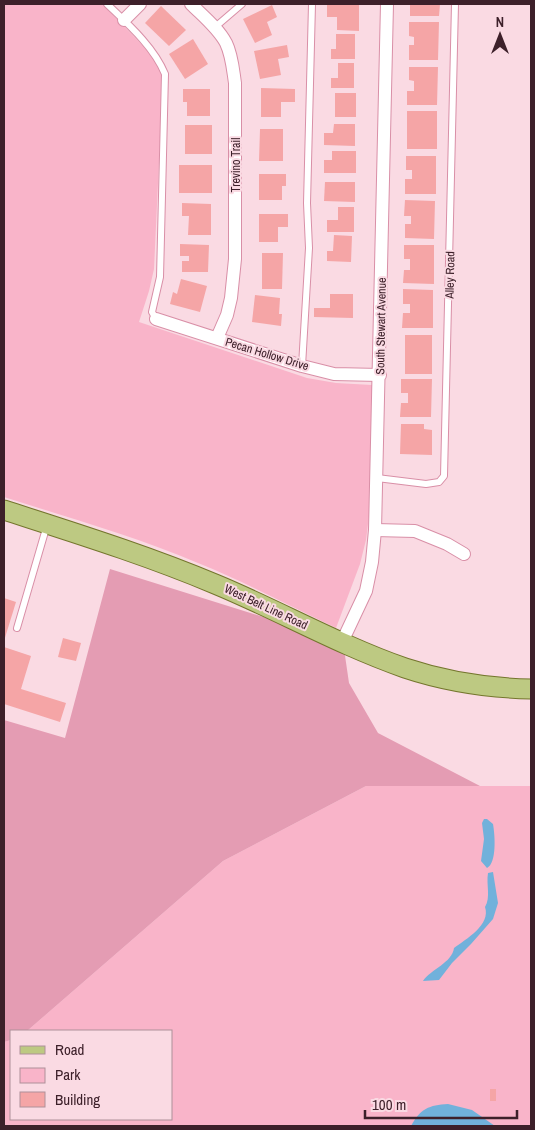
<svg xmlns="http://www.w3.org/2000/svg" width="535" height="1130" font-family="'Archivo Narrow',sans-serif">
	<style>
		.green { fill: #f9b4c9 }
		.forest { fill: #e49cb3 }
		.water { fill: #71b1db }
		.building { fill: #f5a5a6 }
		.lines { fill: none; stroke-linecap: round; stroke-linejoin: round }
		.service-casing { stroke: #d98fa7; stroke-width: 8 }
		.minor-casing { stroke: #d98fa7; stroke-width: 14 }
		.primary-casing { stroke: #74762d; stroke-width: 21 }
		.service { stroke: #fff; stroke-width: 6 }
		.minor { stroke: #fff; stroke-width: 12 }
		.primary { stroke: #bdc982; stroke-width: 19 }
		.labels { text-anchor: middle; stroke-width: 4; stroke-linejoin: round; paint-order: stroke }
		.street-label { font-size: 12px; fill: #3d202a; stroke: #fadae3 }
	</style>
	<rect width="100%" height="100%" fill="#fadae3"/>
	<g class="green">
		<path d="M4,4H102L157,60L163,76L154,269L149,291L139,322L307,378L336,383L372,385L370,508L366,540L360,564L336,628C290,606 245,582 198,563C135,536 69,518 4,497Z"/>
		<polygon points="366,786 531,786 531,1126 4,1126 4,1042 11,1040 11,1119 171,1119 171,1031 27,1031 223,861"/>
	</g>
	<polygon class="forest" points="110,569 343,642 349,683 378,733 480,786 366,786 223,861 27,1031 11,1031 11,1040 4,1042 4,720 65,738"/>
	<g class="water">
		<path d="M484,819H487L493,824C495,835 497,863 487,868L481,861L484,839L482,823Z"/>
		<path d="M493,872L498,903L493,919L471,944L452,963L439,980L423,981C431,969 452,963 454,948C466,939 491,925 485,907C491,897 486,885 488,873Z"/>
		<path d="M448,1104L472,1110L495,1126H411C420,1109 429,1105 448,1104Z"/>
	</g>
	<g class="building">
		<polygon points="327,4 359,5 359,31 337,30 337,17 327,17"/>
		<polygon points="410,4 440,4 439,16 410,16"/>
		<polygon points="272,5 277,17 267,22 272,35 255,43 243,19"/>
		<polygon points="161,6 186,30 169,46 145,23"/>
		<polygon points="409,22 439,22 438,60 409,60 409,45 414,45 414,37 409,36"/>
		<polygon points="336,34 355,34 355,59 331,59 331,49 336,49"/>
		<polygon points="193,39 208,64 185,79 169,54"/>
		<polygon points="287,45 289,57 278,59 281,75 260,79 254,51"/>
		<polygon points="338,63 354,63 354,88 331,88 331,78 338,78"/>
		<polygon points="409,67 438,67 437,105 407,105 407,91 414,91 414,81 409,80"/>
		<polygon points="261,88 295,89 295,102 281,102 281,117 261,117"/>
		<polygon points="183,89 210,89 210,116 187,116 187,102 183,102"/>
		<rect x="335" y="93" width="21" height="24"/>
		<rect x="407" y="111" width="30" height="38"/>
		<polygon points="334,124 355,124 355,146 324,145 324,133 333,133"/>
		<rect x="185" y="125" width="27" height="29"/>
		<polygon points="260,129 283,129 283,161 259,161"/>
		<polygon points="332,151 356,151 356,173 324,173 324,160 332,160"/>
		<polygon points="406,156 436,156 436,194 405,194 405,179 412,179 412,170 406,170"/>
		<rect x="179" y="165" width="33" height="28"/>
		<polygon points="259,174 286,174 286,186 282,186 282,200 259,200"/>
		<polygon points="325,182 355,182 355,202 324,201"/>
		<polygon points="405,200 435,201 434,239 405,238 405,224 411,224 411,216 404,216"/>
		<polygon points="182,203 211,204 211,235 188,235 189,216 182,216"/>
		<polygon points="338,207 354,207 354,232 327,232 327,220 338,220"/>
		<polygon points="259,214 288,214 288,227 278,227 278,242 259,242"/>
		<polygon points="334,235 352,236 351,262 327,261 327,251 333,251"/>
		<polygon points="180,244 209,245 208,272 182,272 182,261 189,261 189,256 180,256"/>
		<polygon points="404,245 434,245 434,284 403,283 404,270 410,270 410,259 404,259"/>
		<polygon points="262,253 283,253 282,289 262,289"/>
		<polygon points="181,279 207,286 200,312 170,304 173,292 177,294"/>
		<polygon points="403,289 433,290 433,328 402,328 403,313 410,313 410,304 403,304"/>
		<polygon points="330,294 353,294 353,318 314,317 314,308 330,308"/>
		<polygon points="255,295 280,298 279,314 282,314 281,326 252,322"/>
		<rect x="405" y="335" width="27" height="39"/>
		<polygon points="401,379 432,379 431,417 400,417 401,403 408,403 408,393 401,393"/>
		<polygon points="401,424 424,424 424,429 432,430 432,455 400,454"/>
		<polygon points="4,598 16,602 4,641"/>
		<polygon points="63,638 81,643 76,661 58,657"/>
		<polygon points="4,647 31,656 21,689 66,703 60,722 4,704"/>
		<rect x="490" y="1089" width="6" height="12"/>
	</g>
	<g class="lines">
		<g class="service-casing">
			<g id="service">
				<path d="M107,4C128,24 154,47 165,74L160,277L152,312L156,319"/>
				<polyline points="214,28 242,4"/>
				<polyline points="302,366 309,248 307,203 312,4"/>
				<polyline points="377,478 426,484 439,482 444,476 455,4"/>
				<polyline points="17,628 47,525"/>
			</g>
		</g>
		<g class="minor-casing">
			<g id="minor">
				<path d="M191,4C203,16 218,28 226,43C232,55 233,70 235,83V259L231,298L227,315L217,338"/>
				<polyline points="124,20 140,4"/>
				<polyline points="156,319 302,366 334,374 380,375"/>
				<polyline points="375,530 415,531 447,544 464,554"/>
				<polyline points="342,642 366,591 372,562 375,530 387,4"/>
			</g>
		</g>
		<g class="primary-casing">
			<path id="primary" d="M4,510C75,533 146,555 215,584C278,610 339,645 405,668C444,681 490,688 531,689"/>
		</g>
		<use href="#service" class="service"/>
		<use href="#minor" class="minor"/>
		<use href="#primary" class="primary"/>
	</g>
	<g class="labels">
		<g class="street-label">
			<text transform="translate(236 165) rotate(-90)" y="4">Trevino Trail</text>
			<text transform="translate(450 275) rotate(-89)" y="4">Alley Road</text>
			<text transform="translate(381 326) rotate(-89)" y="4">South Stewart Avenue</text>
			<text transform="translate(267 354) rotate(17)" y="4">Pecan Hollow Drive</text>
			<text transform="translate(266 607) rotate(25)" y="4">West Belt Line Road</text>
		</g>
	</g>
	<rect width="535" height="1130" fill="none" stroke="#3d202a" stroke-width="10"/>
	<rect x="10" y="1030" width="162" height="90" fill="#fadae3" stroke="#ae9099"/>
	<rect x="20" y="1046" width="25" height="8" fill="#bdc982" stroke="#ae9099"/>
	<text x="55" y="1055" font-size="15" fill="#3d202a">Road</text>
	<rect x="20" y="1068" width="25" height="15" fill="#f9b4c9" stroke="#ae9099"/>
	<text x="55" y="1080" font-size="15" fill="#3d202a">Park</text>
	<rect x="20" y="1092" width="25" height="15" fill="#f5a5a6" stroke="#ae9099"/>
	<text x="55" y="1105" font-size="15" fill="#3d202a">Building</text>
	<g transform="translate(500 35)" stroke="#fadae3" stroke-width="4" paint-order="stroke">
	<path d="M0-4L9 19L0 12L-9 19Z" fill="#3d202a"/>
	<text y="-8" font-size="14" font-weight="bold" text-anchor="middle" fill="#3d202a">N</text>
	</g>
	<path d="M365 1110v8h152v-8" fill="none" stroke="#3d202a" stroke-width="2.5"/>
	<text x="372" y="1110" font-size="15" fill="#3d202a" stroke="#fadae3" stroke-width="4" paint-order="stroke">100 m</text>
</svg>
